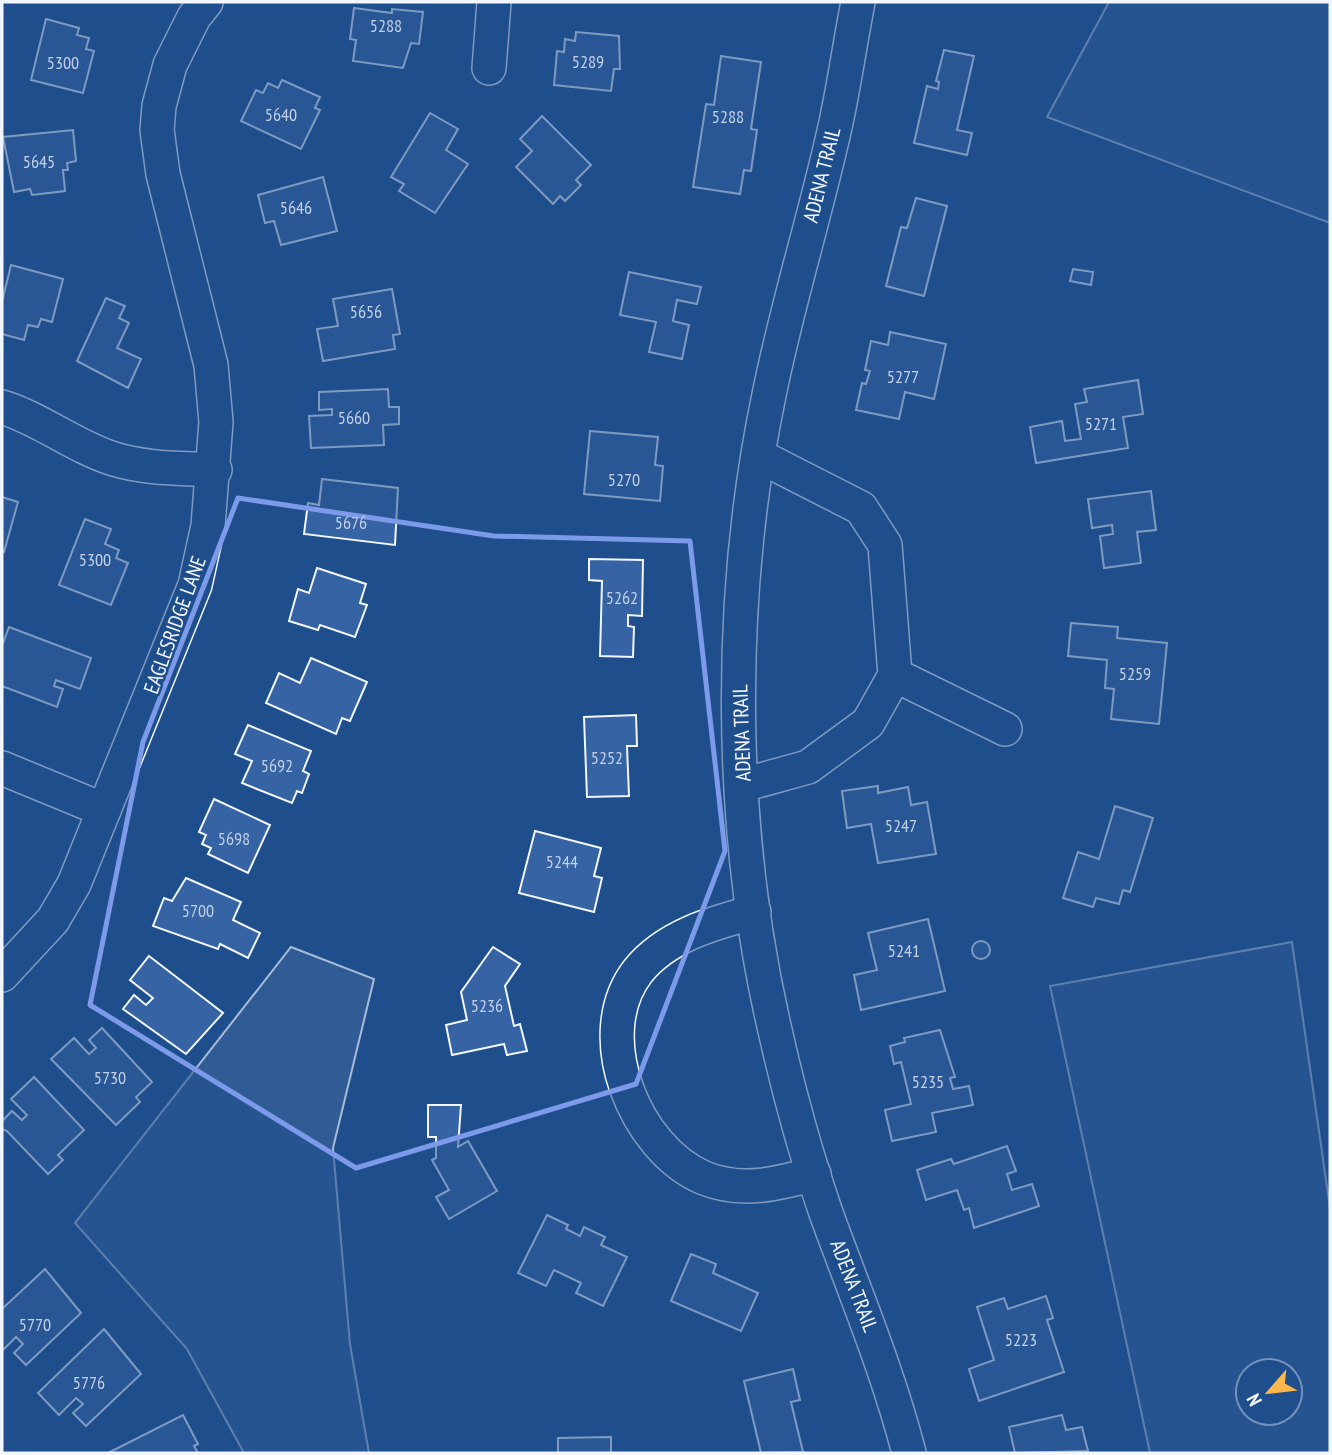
<svg xmlns="http://www.w3.org/2000/svg" width="1332" height="1455" font-family="'PT Sans Narrow',sans-serif">
	<style>
		.built { fill: #305b95; stroke: #a8bbd7; stroke-width: 2; fill-rule: evenodd }
		.building { fill: #3563a3; stroke: #f2f6ff; stroke-width: 2 }
		.lines { fill: none; stroke-linecap: round; stroke-linejoin: round }
		.minor-casing { stroke: #f2f6ff; stroke-width: 36 }
		.minor { stroke: #1f4e8c; stroke-width: 33 }
		.marked { fill: none; stroke: #7d9aea; stroke-width: 5; stroke-linejoin: round }
		.labels { text-anchor: middle; stroke-width: 5; stroke-linejoin: round; paint-order: stroke }
		.number-label { font-size: 18px; fill: #c3d1e8 }
		.street-label { font-size: 21px; fill: #f2f6ff; stroke: #1f4e8c }
	</style>
	<rect width="100%" height="100%" fill="#1f4e8c"/>
	<g class="built">
		<polygon points="1109,2 1330,2 1330,223 1047,117"/>
		<path d="M1292,942L1330,1208V1453H1150L1050,986ZM1248,1371H1290V1413H1248Z"/>
		<polygon points="291,947 374,979 333,1148 350,1344 369,1453 244,1453 187,1349 75,1223"/>
	</g>
	<g class="building">
		<polygon points="354,8 392,13 392,9 423,12 419,44 411,43 403,68 353,61 356,40 350,39"/>
		<polygon points="46,19 79,28 77,35 89,38 86,49 94,51 83,93 31,80"/>
		<polygon points="576,32 619,36 620,69 614,69 611,91 554,85 557,51 564,52 565,39 575,41"/>
		<polygon points="944,50 974,56 957,130 972,133 967,155 914,143 927,86 938,89 939,82 936,81"/>
		<polygon points="721,56 761,62 751,129 757,130 751,171 744,170 740,194 693,187 706,104 714,105"/>
		<polygon points="282,80 320,97 315,108 320,110 301,149 241,121 256,90 263,93 268,83 278,88"/>
		<polygon points="430,113 458,129 446,150 468,164 435,213 399,191 404,184 391,177"/>
		<polygon points="542,116 591,165 576,180 581,185 565,201 560,196 553,204 516,167 532,151 520,139"/>
		<polygon points="73,130 76,161 67,163 68,170 63,170 65,191 32,195 30,189 14,192 3,137"/>
		<polygon points="323,177 337,231 281,245 274,221 265,223 258,195"/>
		<polygon points="916,198 947,206 924,296 886,286 901,227 907,228"/>
		<polygon points="11,265 63,279 52,322 41,319 38,327 28,325 24,340 2,334 2,302"/>
		<polygon points="1073,269 1093,272 1091,285 1070,281"/>
		<polygon points="629,272 701,287 697,304 677,300 673,321 689,325 682,359 649,352 656,322 620,315"/>
		<polygon points="392,289 400,334 393,335 395,349 323,361 317,329 338,326 333,299"/>
		<polygon points="106,298 125,306 119,318 129,323 117,348 141,359 128,388 77,361"/>
		<polygon points="890,332 946,344 934,399 905,392 899,419 856,410 862,383 866,384 870,371 865,370 871,341 888,345"/>
		<polygon points="1138,380 1143,414 1123,417 1128,448 1036,463 1030,427 1062,421 1065,441 1081,439 1075,404 1087,402 1084,389"/>
		<polygon points="388,389 389,407 399,407 399,424 383,425 384,445 311,448 309,416 332,415 332,409 319,410 319,392"/>
		<polygon points="590,431 658,437 655,465 663,466 660,501 584,494"/>
		<polygon points="322,479 398,488 395,545 304,534 308,503 319,505"/>
		<polygon points="1151,491 1156,530 1137,532 1141,563 1104,568 1100,536 1113,534 1112,525 1092,528 1088,499"/>
		<polygon points="2,497 18,502 4,552 2,551"/>
		<polygon points="85,519 111,529 105,544 119,550 116,558 128,563 111,605 59,585"/>
		<polygon points="589,559 643,560 642,616 628,615 628,626 634,627 633,657 600,656 602,581 589,580"/>
		<polygon points="317,568 366,584 360,603 367,605 355,637 320,625 318,630 289,621 298,589 309,593"/>
		<polygon points="1071,623 1118,627 1117,638 1167,643 1159,724 1111,719 1114,689 1105,688 1107,660 1068,656"/>
		<polygon points="9,627 91,658 80,689 56,680 54,686 63,689 57,707 2,686 2,646"/>
		<polygon points="311,658 367,682 350,721 342,718 336,734 266,703 279,673 300,683"/>
		<polygon points="636,715 637,746 627,746 629,796 587,797 584,717"/>
		<polygon points="248,725 311,751 303,771 309,774 302,793 297,791 292,803 242,783 252,761 235,754"/>
		<polygon points="878,786 878,793 908,787 911,805 927,802 936,854 878,863 871,824 847,828 842,791"/>
		<polygon points="214,799 270,825 248,873 208,854 211,848 202,844 206,835 199,832"/>
		<polygon points="1115,806 1153,818 1130,892 1123,890 1119,904 1096,898 1093,907 1063,898 1078,852 1099,859"/>
		<polygon points="535,831 601,848 594,876 602,878 594,912 519,893"/>
		<polygon points="186,878 241,902 233,920 260,933 248,958 220,944 218,949 153,926 164,898 172,901"/>
		<polygon points="928,919 945,991 861,1010 854,975 877,970 868,933"/>
		<circle cx="981" cy="950" r="9"/>
		<polygon points="493,947 520,964 505,986 514,1026 520,1024 527,1051 507,1055 504,1044 452,1055 446,1025 467,1020 461,992"/>
		<polygon points="149,956 223,1013 186,1054 123,1009 134,995 146,1005 153,998 130,980"/>
		<polygon points="102,1028 152,1082 136,1097 140,1102 116,1125 51,1059 74,1038 89,1054 96,1048 89,1040"/>
		<polygon points="940,1030 955,1077 950,1078 953,1089 969,1086 973,1105 932,1113 936,1132 892,1141 885,1110 911,1104 901,1062 894,1064 890,1046 905,1042 904,1038"/>
		<polygon points="34,1077 84,1130 58,1155 63,1160 48,1174 7,1131 2,1129 2,1121 12,1111 22,1120 27,1115 11,1099"/>
		<polygon points="428,1105 461,1105 458,1147 468,1141 497,1191 449,1219 436,1197 449,1190 432,1160 436,1158 436,1137 428,1137"/>
		<polygon points="1007,1146 1016,1171 1007,1174 1012,1190 1032,1184 1039,1206 974,1228 969,1208 964,1210 957,1190 926,1200 917,1170 951,1159 954,1164"/>
		<polygon points="547,1215 568,1225 566,1229 580,1236 584,1227 605,1237 601,1245 627,1257 603,1306 576,1293 581,1283 554,1270 546,1286 518,1273"/>
		<polygon points="691,1254 716,1264 713,1273 758,1293 741,1331 671,1301"/>
		<polygon points="45,1269 81,1313 26,1365 14,1353 23,1344 16,1337 2,1351 2,1309"/>
		<polygon points="1046,1296 1053,1318 1047,1320 1064,1372 979,1401 969,1369 994,1360 977,1307 1004,1298 1008,1309"/>
		<polygon points="104,1329 141,1374 86,1426 73,1413 83,1404 76,1398 59,1415 38,1393"/>
		<polygon points="793,1369 800,1400 791,1402 803,1452 761,1453 744,1381"/>
		<polygon points="183,1415 198,1444 194,1446 198,1453 108,1453"/>
		<polygon points="1062,1415 1066,1430 1082,1427 1088,1451 1015,1453 1009,1427"/>
		<polygon points="611,1437 611,1453 558,1453 558,1438"/>
	</g>
	<g class="lines">
		<g class="minor-casing">
			<g id="minor">
				<path d="M858,2C850,43 844,86 835,127C815,217 787,305 769,395C727,596 728,826 774,1026C788,1089 805,1152 826,1213C855,1293 888,1371 909,1453"/>
				<polyline points="489,68 494,2"/>
				<path d="M2,407C41,419 75,447 114,459C146,469 181,468 215,470"/>
				<polyline points="895,675 1005,729"/>
				<polyline points="2,768 104,810"/>
				<polyline points="743,785 808,767 868,723 895,675 885,545 861,508 759,456"/>
				<path d="M754,912C713,923 666,936 638,971C588,1035 635,1149 704,1178C741,1193 777,1184 814,1174"/>
				<polyline points="2,975 53,920 74,884 195,585 208,526 216,422 211,365 163,174 157,130 159,106 170,65 194,17 206,2"/>
			</g>
		</g>
		<use href="#minor" class="minor"/>
	</g>
	<path d="M0 0H1332V1455H0ZM238,498L494,536L690,541L725,851L636,1084L356,1168L90,1005L143,742Z" fill="#1f4e8c" fill-opacity=".55" fill-rule="evenodd"/>
	<path class="marked" d="M238,498L494,536L690,541L725,851L636,1084L356,1168L90,1005L143,742Z"/>
	<g class="labels">
		<g class="number-label">
			<text x="386" y="32">5288</text>
			<text x="588" y="68">5289</text>
			<text x="63" y="69">5300</text>
			<text x="281" y="121">5640</text>
			<text x="728" y="123">5288</text>
			<text x="39" y="168">5645</text>
			<text x="296" y="214">5646</text>
			<text x="366" y="318">5656</text>
			<text x="903" y="383">5277</text>
			<text x="354" y="424">5660</text>
			<text x="1101" y="430">5271</text>
			<text x="624" y="486">5270</text>
			<text x="351" y="529">5676</text>
			<text x="95" y="566">5300</text>
			<text x="622" y="604">5262</text>
			<text x="1135" y="680">5259</text>
			<text x="607" y="764">5252</text>
			<text x="277" y="772">5692</text>
			<text x="901" y="832">5247</text>
			<text x="234" y="845">5698</text>
			<text x="562" y="868">5244</text>
			<text x="198" y="917">5700</text>
			<text x="904" y="957">5241</text>
			<text x="487" y="1012">5236</text>
			<text x="110" y="1084">5730</text>
			<text x="928" y="1088">5235</text>
			<text x="35" y="1331">5770</text>
			<text x="1021" y="1346">5223</text>
			<text x="89" y="1389">5776</text>
		</g>
		<g class="street-label">
			<text transform="translate(822 175) rotate(-76)" y="7">ADENA TRAIL</text>
			<text transform="translate(175 625) rotate(-70)" y="7">EAGLESRIDGE LANE</text>
			<text transform="translate(742 733) rotate(-92)" y="7">ADENA TRAIL</text>
			<text transform="translate(854 1286) rotate(69)" y="7">ADENA TRAIL</text>
		</g>
	</g>
	<rect width="1332" height="1455" fill="none" stroke="#f2f6ff" stroke-width="7"/>
	<g transform="translate(1269 1392) rotate(242)"><circle r="33" fill="#1f4e8c" stroke="#7391ba" stroke-width="2"/>
	<path d="M0-5L12 26L0 18L-12 26Z" fill="#ffb74d"/>
	<text y="-10" font-size="19" font-weight="bold" text-anchor="middle" fill="#f2f6ff">N</text>
	</g>
</svg>
